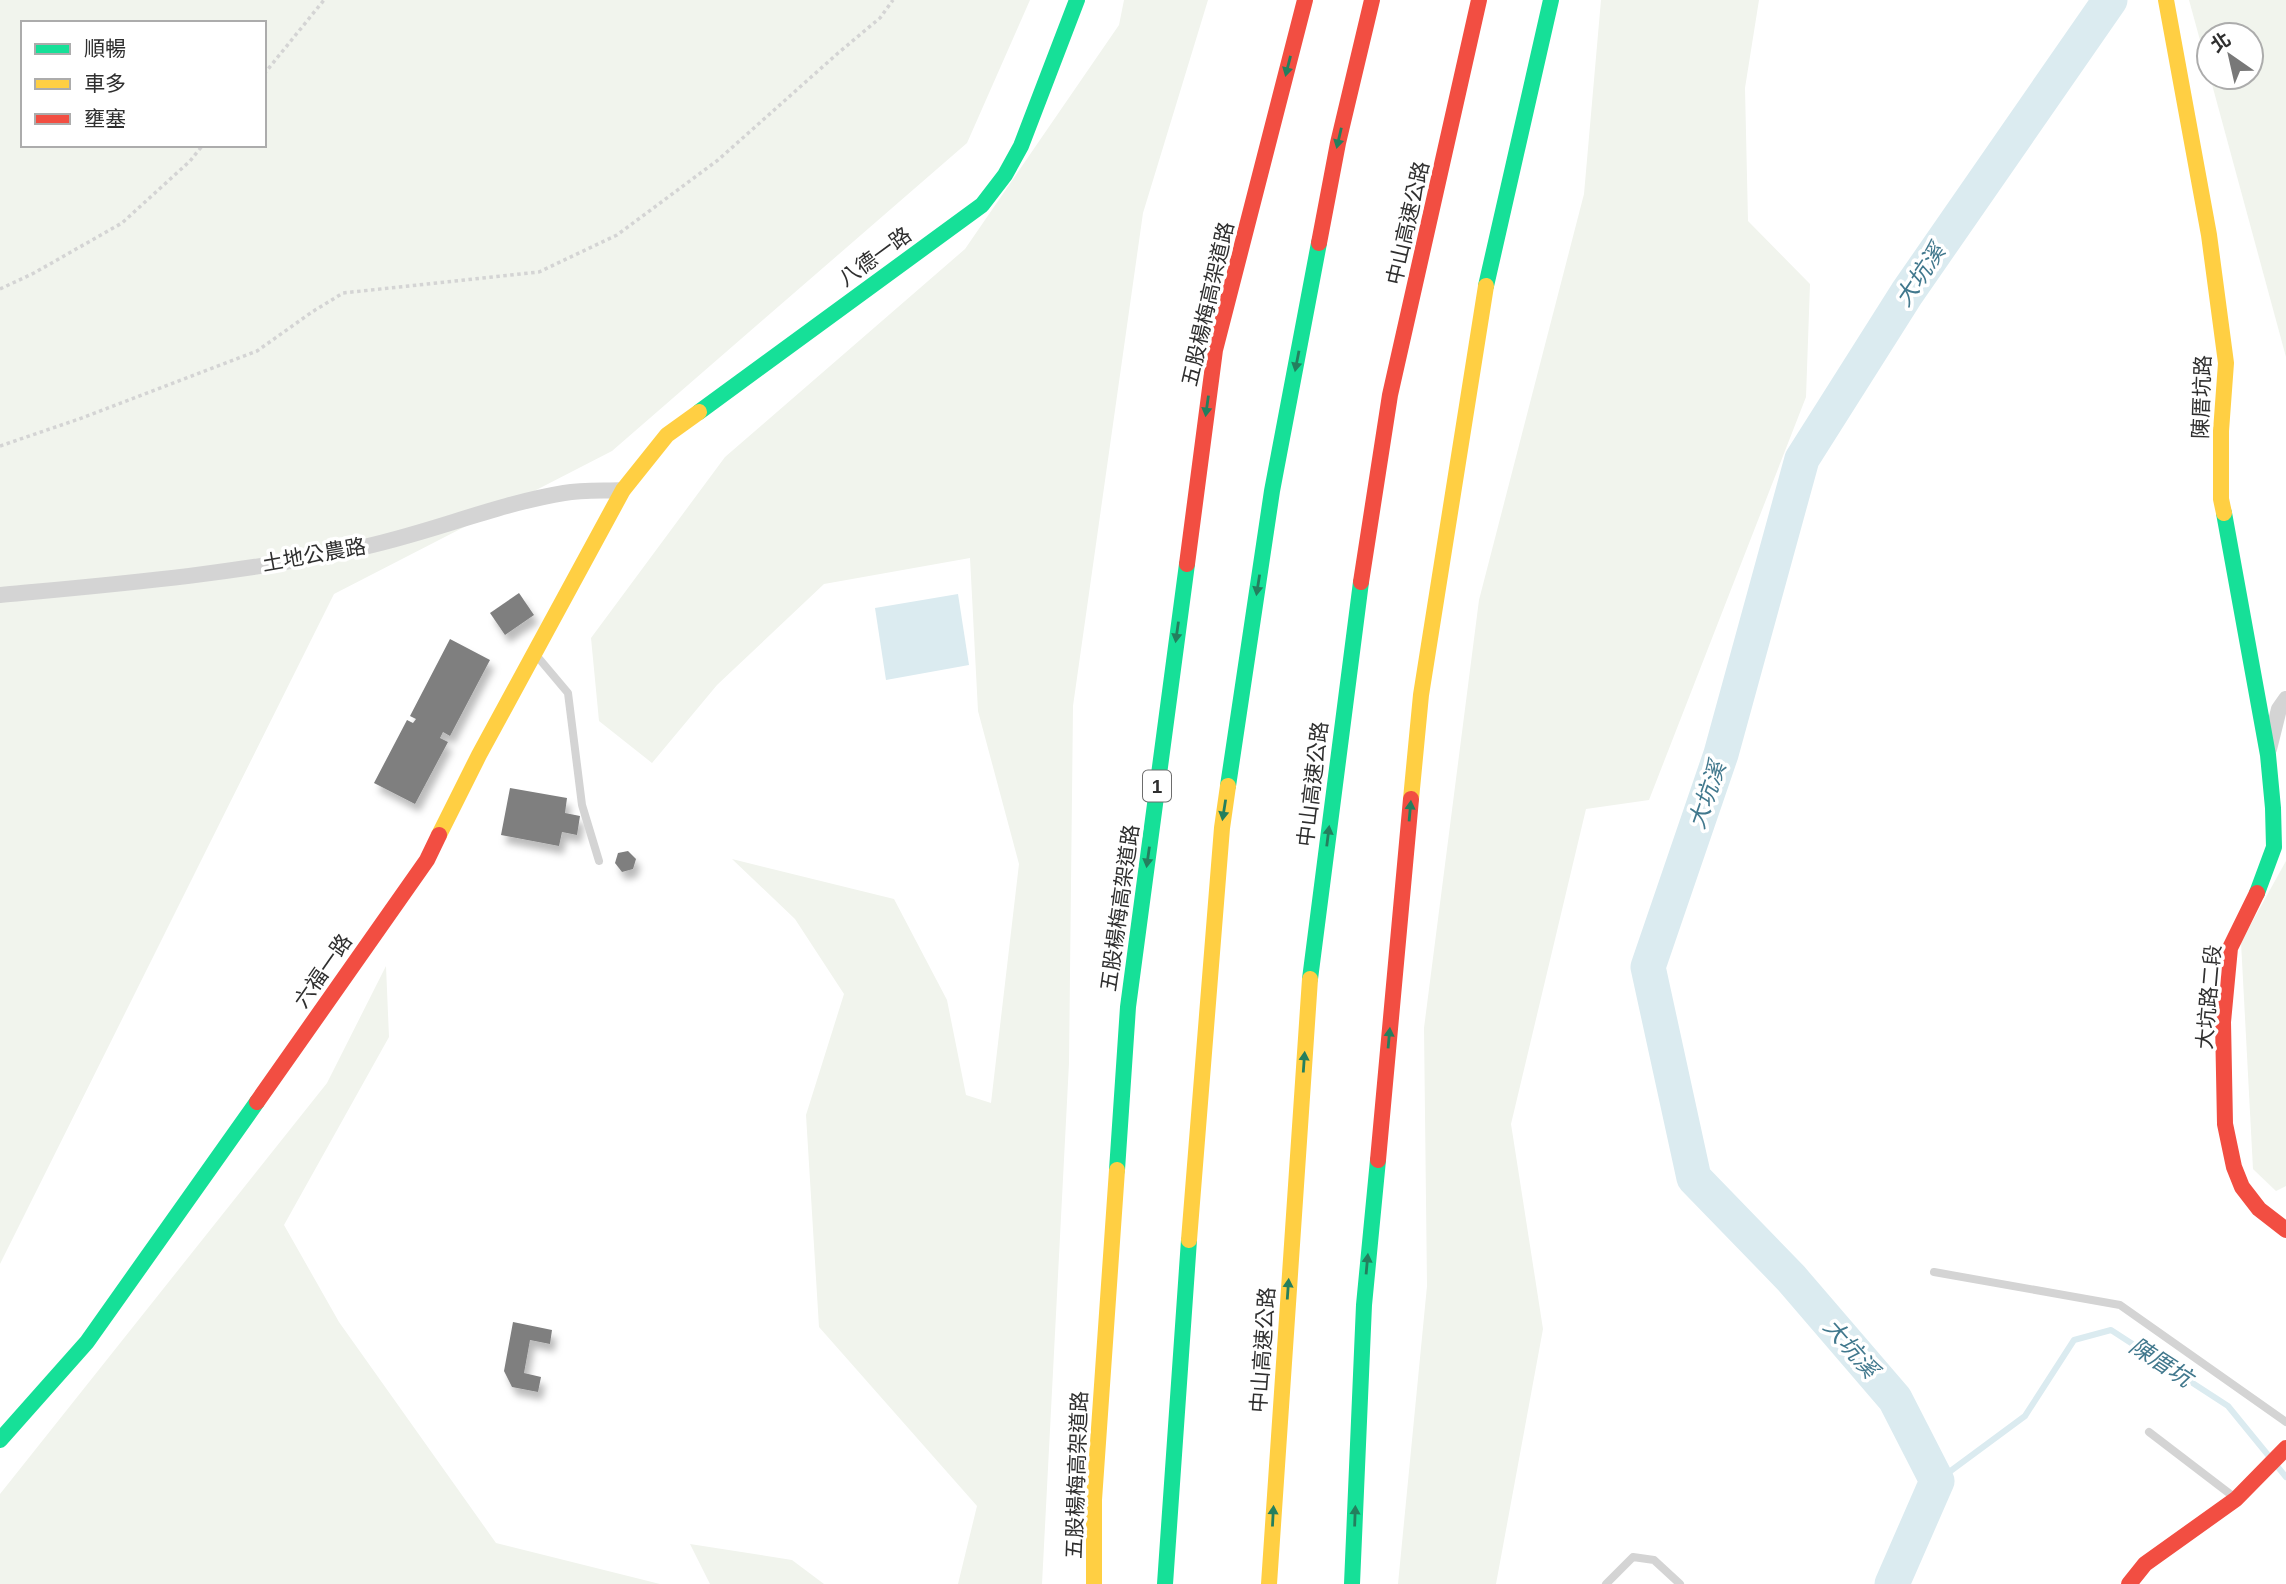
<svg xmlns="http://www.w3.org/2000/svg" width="2286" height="1584" font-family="Helvetica,'Noto Sans TC',sans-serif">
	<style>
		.green { fill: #f1f4ed; fill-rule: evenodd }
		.water { fill: #dbebf0 }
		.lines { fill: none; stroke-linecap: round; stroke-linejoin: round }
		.stream { stroke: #dbebf0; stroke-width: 6 }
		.river { stroke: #dbebf0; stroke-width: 35 }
		.building { fill: #7f7f7f; filter: url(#shadow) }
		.path { stroke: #d4d4d4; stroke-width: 3.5; stroke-dasharray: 3.5 3.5; stroke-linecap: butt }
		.lane { stroke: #d4d4d4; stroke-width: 8 }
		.street { stroke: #d4d4d4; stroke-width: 16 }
		.fast { stroke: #16e098; stroke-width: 16 }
		.slow { stroke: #ffcf43; stroke-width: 16 }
		.jam { stroke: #f24e42; stroke-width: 16 }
		.oneway { fill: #247f5e }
		.labels { text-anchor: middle; stroke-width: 7; stroke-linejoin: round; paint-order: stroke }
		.shield { fill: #fff; stroke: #6d6d6d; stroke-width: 2 }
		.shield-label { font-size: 19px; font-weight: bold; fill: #2f2f2f }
		.street-label { font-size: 21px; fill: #2f2f2f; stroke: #fff }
		.water-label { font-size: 23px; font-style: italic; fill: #41788d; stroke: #fff }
	</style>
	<defs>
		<filter id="shadow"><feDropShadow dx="4.5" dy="8" stdDeviation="3.5" flood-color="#0004"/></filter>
	</defs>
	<rect width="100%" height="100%" fill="#fff"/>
	<g class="green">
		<path d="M0,0H1030L967,143L612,451L334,594L0,1264ZM23,23H264V145H23Z"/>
		<polygon points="1124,0 1208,0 1143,213 1073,706 1069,1063 1042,1584 958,1584 977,1506 819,1327 806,1115 844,994 795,919 732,859 894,899 947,1000 966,1095 991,1103 1019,864 978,711 970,558 824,584 717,685 652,763 599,721 591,638 725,457 965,249 1119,25"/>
		<polygon points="1601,0 1759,0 1745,88 1748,221 1810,284 1806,397 1649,800 1586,809 1511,1124 1543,1329 1496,1584 1398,1584 1427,1286 1424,1028 1479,600 1584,194"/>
		<polygon points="2189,0 2286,0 2286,357 2210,77 2251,77 2251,35 2209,35 2209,73"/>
		<polygon points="2286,861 2286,1186 2276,1191 2253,1169 2241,942"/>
		<polygon points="386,966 389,1037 284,1225 339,1322 496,1543 660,1584 0,1584 0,1494 327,1083"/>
		<polygon points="690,1544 792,1560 824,1584 710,1584"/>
	</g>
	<polygon class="water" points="958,594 969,665 886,680 875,608"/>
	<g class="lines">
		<polyline class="stream" points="1937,1481 2025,1416 2074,1340 2111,1330 2228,1406 2286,1477"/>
		<polyline class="river" points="1892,1584 1937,1481 1895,1399 1791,1278 1694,1178 1648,967 1721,754 1802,459 1907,293 2110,0"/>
	</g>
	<g class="building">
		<polygon points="519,593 534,615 505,635 490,613"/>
		<polygon points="450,639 490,660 450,736 443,732 440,738 448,742 415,804 374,783 407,720 413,723 416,719 410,716"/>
		<polygon points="510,788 567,798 565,813 580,816 577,835 562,832 559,846 501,835"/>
		<polygon points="628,851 636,859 633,869 622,872 615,863 618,853"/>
		<polygon points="513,1322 552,1330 550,1344 530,1340 524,1373 541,1377 538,1392 512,1387 504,1371"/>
	</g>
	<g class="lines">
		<g class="path">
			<polyline points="264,74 324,0"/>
			<polyline points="0,289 34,273 122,223 190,161 203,145"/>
			<polyline points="0,446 79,419 257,351 312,312 343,293 539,272 617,235 718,160 837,54 880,18 893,0"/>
		</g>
		<g class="lane">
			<polyline points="536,655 568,693 582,805 599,861"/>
			<polyline points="1934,1272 2120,1305 2286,1422"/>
			<polyline points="2149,1432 2234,1497"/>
			<polyline points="1606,1584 1633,1557 1654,1560 1680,1584"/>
		</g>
		<g class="street">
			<path d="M0,595C118,584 237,574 354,549C425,535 492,505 564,493C583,490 604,491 623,490"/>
			<polyline points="2269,749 2279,709 2286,699"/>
		</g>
		<g class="fast">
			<polyline points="1486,286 1551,0"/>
			<polyline points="699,412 982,205 1005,175 1021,146 1077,0"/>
			<polyline points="2224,513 2268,755 2273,808 2274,847 2257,893"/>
			<polyline points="1228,786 1272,491 1319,243"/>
			<polyline points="1310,979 1361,582"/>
			<polyline points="1117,1170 1128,1007 1187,564"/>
			<polyline points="0,1440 87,1342 257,1102"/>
			<polyline points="1165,1584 1189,1240"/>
			<polyline points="1352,1584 1364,1305 1378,1160"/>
		</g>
		<g class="slow">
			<polyline points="2166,0 2209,235 2226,363 2221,431 2221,499 2224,513"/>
			<polyline points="1411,799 1421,695 1486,286"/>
			<polyline points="439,835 479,755 623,490 667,435 699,412"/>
			<polyline points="1189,1240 1222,828 1228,786"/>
			<polyline points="1094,1584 1094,1500 1117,1170"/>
			<polyline points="1269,1584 1310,979"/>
		</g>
		<g class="jam">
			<polyline points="1319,243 1338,143 1372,0"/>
			<polyline points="1187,564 1215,350 1305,0"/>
			<polyline points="1361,582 1390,395 1479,0"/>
			<polyline points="2257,893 2230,948 2223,1022 2225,1124 2234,1167 2242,1187 2259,1209 2286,1230"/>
			<polyline points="257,1102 427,860 439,835"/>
			<polyline points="1378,1160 1411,799"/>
			<polyline points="2129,1584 2145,1564 2236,1499 2286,1448"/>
		</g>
	</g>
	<defs><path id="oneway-solid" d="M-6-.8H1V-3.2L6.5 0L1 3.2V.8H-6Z" transform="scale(1.75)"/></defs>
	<g class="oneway">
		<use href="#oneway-solid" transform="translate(1288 66) rotate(104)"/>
		<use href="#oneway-solid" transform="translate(1339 138) rotate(103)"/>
		<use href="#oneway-solid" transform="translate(1297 361) rotate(101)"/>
		<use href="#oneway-solid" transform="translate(1207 406) rotate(98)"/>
		<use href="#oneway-solid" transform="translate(1258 585) rotate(99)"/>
		<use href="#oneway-solid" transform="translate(1177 632) rotate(98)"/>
		<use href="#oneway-solid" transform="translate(1224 810) rotate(99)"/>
		<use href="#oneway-solid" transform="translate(1410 811) rotate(-85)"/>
		<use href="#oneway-solid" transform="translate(1328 836) rotate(-83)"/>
		<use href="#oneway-solid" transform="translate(1148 857) rotate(98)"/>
		<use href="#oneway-solid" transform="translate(1389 1038) rotate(-85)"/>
		<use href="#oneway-solid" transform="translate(1304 1062) rotate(-86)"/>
		<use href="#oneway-solid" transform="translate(1367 1264) rotate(-85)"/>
		<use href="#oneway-solid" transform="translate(1288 1289) rotate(-86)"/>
		<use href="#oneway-solid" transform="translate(1273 1516) rotate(-87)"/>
		<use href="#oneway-solid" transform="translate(1355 1516) rotate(-88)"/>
	</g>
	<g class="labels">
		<rect class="shield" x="1143" y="770.5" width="28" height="31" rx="5"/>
		<g class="shield-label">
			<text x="1157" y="793">1</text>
		</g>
		<g class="street-label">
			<text transform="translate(1408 223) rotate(-77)" y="7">中山高速公路</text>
			<text transform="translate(875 257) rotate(-36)" y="7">八德一路</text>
			<text transform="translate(1208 304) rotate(-77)" y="7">五股楊梅高架道路</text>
			<text transform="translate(2202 397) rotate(-88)" y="7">陳厝坑路</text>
			<text transform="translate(314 555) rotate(-10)" y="7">土地公農路</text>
			<text transform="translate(1313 784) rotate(-83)" y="7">中山高速公路</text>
			<text transform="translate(1120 908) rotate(-82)" y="7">五股楊梅高架道路</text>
			<text transform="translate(323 971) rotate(-55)" y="7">六福一路</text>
			<text transform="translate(2209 997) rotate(-85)" y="7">大坑路二段</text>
			<text transform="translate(1263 1350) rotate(-86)" y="7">中山高速公路</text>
			<text transform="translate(1077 1475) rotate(-88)" y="7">五股楊梅高架道路</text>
		</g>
		<g class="water-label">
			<text transform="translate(1920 275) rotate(-56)" y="8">大坑溪</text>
			<text transform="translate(1707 795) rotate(-71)" y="8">大坑溪</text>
			<text transform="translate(1851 1348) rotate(49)" y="8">大坑溪</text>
			<text transform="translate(2161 1362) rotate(33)" y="8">陳厝坑</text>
		</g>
	</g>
	<rect x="21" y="21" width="245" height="126" fill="#ffffff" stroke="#acacac" stroke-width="2"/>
	<rect x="35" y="44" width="35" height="10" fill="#16e098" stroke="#acacac" stroke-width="2"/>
	<text x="84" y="56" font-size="21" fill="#2f2f2f">順暢</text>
	<rect x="35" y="79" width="35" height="10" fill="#ffcf43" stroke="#acacac" stroke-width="2"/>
	<text x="84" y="91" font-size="21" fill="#2f2f2f">車多</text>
	<rect x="35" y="114" width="35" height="10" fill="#f24e42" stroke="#acacac" stroke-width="2"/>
	<text x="84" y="126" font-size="21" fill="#2f2f2f">壅塞</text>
	<g transform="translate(2230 56) rotate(326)"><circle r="33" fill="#ffffff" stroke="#acacac" stroke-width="2"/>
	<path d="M0-5L12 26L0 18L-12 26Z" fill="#787878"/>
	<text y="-10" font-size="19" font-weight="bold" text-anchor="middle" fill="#2f2f2f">北</text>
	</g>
</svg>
